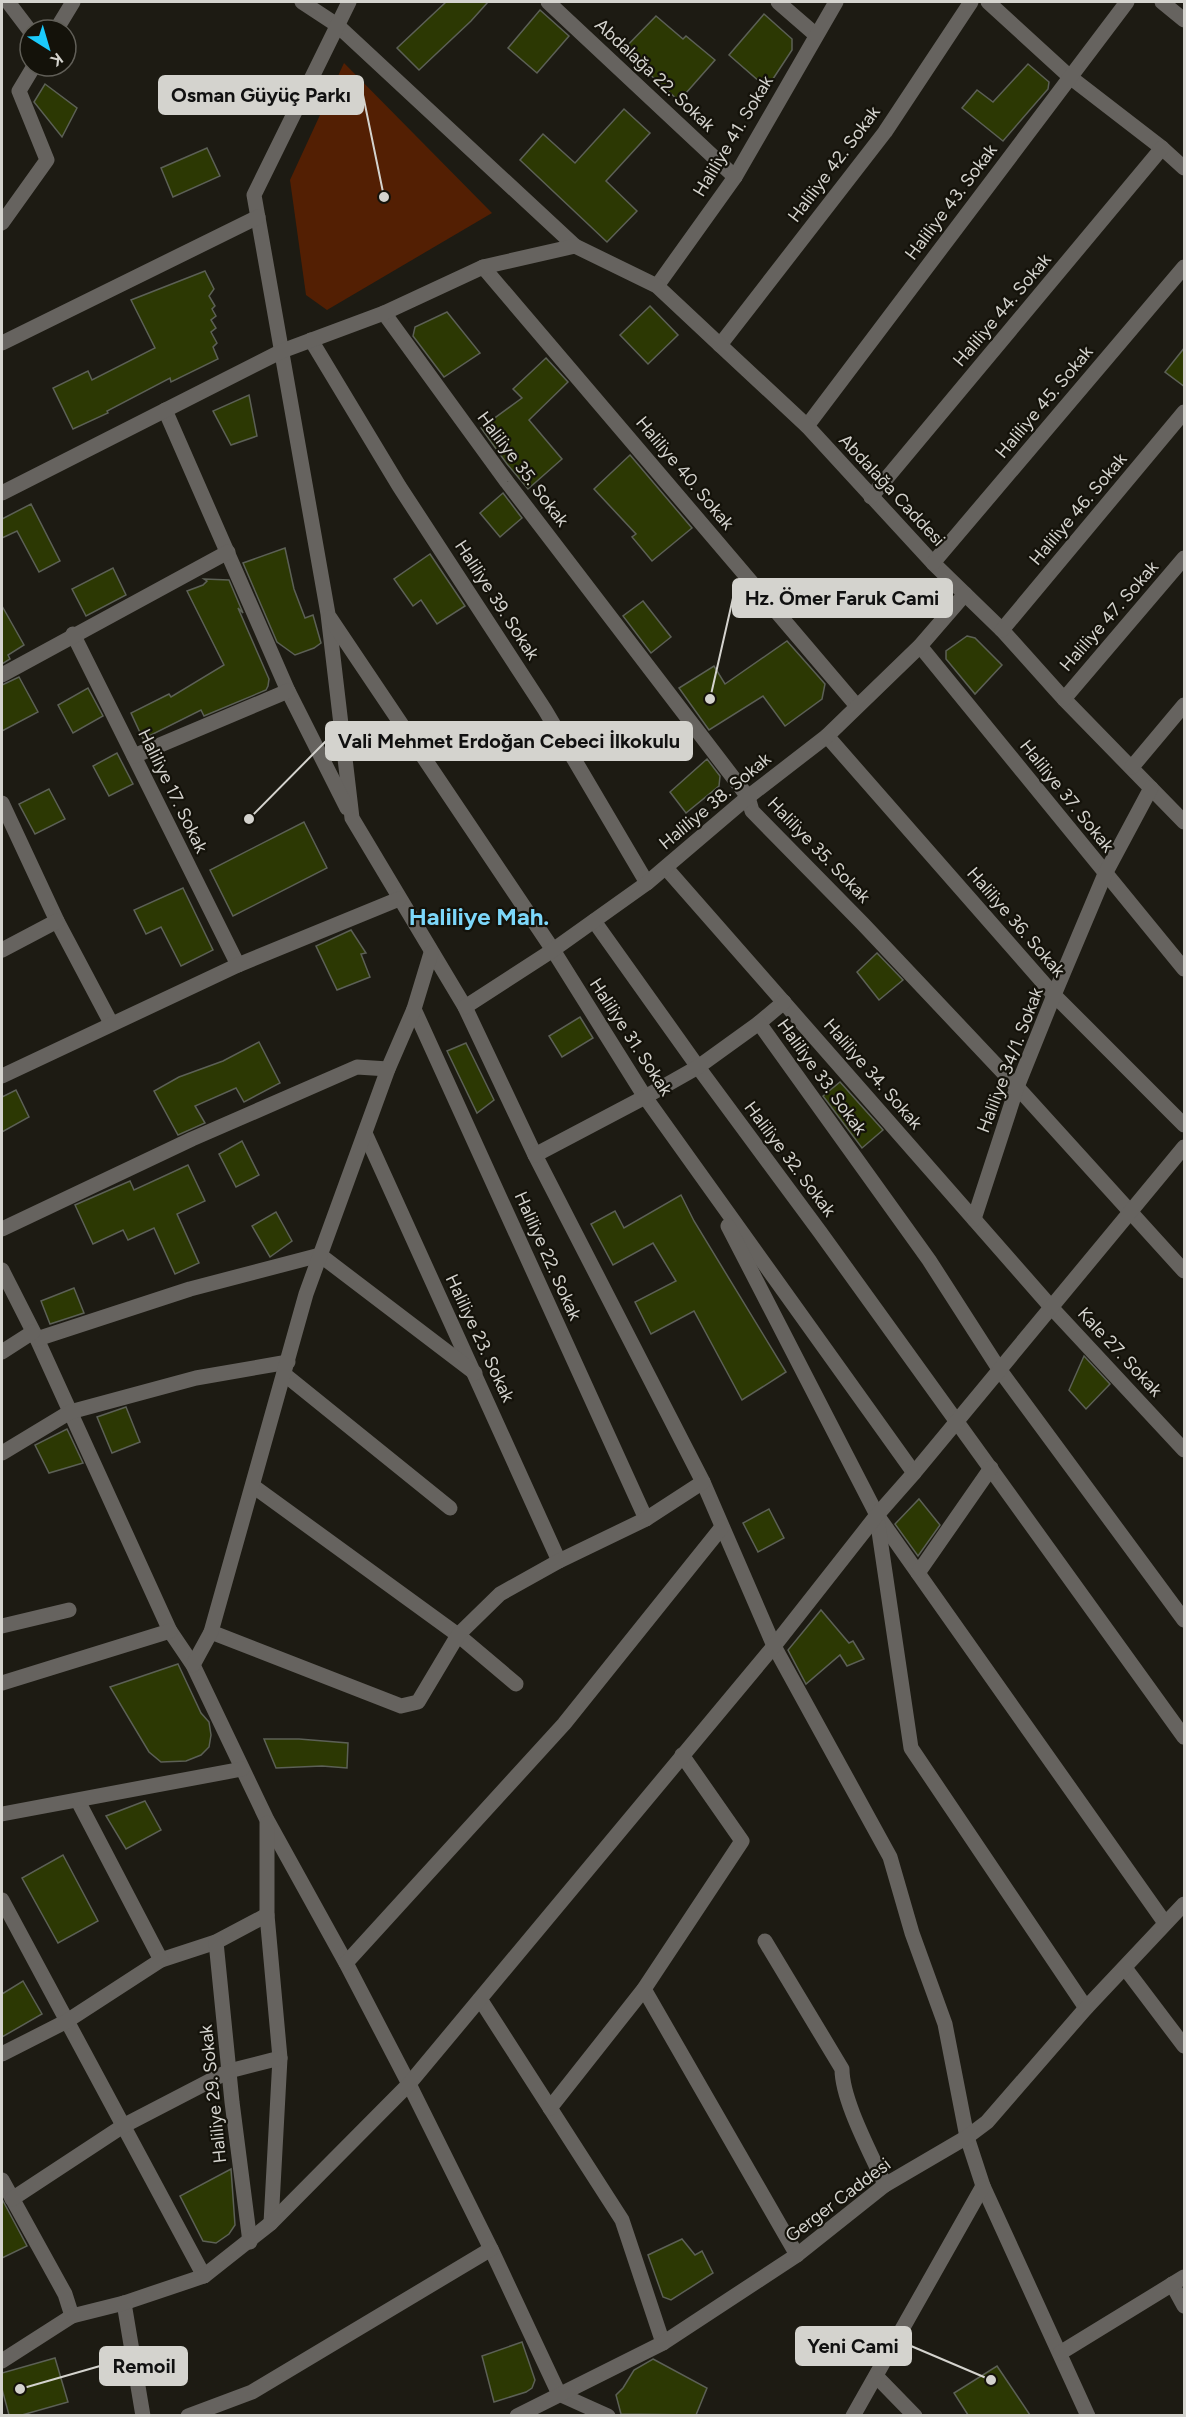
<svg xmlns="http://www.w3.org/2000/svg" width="1186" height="2417" font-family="Figtree,sans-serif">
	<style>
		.green { fill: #531f03 }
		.building { fill: #2c3803; stroke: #5c6056; stroke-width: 1.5 }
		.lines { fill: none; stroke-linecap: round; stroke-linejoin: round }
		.minor { stroke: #66635f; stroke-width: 15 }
		.labels { text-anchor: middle; stroke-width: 4.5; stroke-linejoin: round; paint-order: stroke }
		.street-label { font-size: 18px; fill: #d4d3ce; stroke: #14120a }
		.district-label { font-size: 24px; font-weight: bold; fill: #7cd7fa; stroke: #14120a }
		.leader { fill: none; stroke: #d4d3ce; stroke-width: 2 }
		.callout-dot { fill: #d4d3ce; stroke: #14120a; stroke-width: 2 }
		.callout { fill: #d4d3ce; stroke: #d4d3ce; stroke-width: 2 }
		.callout-label { font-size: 20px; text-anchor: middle; font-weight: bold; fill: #111 }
	</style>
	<rect width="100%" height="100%" fill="#1d1b13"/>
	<polygon class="green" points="344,63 492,213 327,310 306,295 290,180"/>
	<g class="building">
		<polygon points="446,2 488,2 471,21 419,70 397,48"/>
		<polygon points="540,10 569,36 537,73 508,48"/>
		<polygon points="764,14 792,39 792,50 767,88 729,55"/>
		<polygon points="656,16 683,39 686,36 715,60 679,101 623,50"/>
		<polygon points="1028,64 1049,82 1048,89 1003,141 962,108 977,90 993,102"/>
		<polygon points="45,84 77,108 62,137 34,102"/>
		<polygon points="624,109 650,133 606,181 637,211 607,242 520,160 543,134 575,163"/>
		<polygon points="207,148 220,176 173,197 161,168"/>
		<polygon points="205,271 214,289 209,296 215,306 212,309 216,316 211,320 216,328 211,332 217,343 213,347 218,359 171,382 170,378 107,411 108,413 73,429 53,388 88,371 92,380 155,348 131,300"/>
		<polygon points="650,306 678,335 648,364 620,335"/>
		<polygon points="447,312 480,353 444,377 413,336 415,327"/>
		<polygon points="1185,347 1185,387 1165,372"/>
		<polygon points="546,358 568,382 529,420 562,459 528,489 507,464 481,428 522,398 513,389"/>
		<polygon points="249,395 257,436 231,445 213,411"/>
		<polygon points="630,455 692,528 652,561 632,537 636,534 594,489"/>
		<polygon points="503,493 522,518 500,537 480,513"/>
		<polygon points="31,504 60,561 39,572 17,531 2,538 2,519"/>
		<polygon points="285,548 294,589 305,618 313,615 321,643 314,648 295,655 277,642 243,563"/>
		<polygon points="430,554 465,606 437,624 421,600 413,606 394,579"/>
		<polygon points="113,568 126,595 86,616 72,589"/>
		<polygon points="204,579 229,580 243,613 238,608 269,679 268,686 266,690 204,716 201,710 143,739 131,713 169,694 171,697 224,665 187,591 203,585 207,581"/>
		<polygon points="643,601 671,637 651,653 623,616"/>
		<polygon points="2,606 24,645 8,655 10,659 2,664"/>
		<polygon points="967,636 975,638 1002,665 975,694 946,659 946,651"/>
		<polygon points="787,641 825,684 822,699 785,726 763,696 709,730 679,688 714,666 725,684"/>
		<polygon points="19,677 38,712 2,731 2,685"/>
		<polygon points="88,688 103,716 73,733 58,705"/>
		<polygon points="117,753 133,784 109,796 93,766"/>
		<polygon points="707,759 720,776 719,786 686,813 670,792"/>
		<polygon points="49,789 65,819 35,834 19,804"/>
		<polygon points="304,822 327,868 233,916 210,870"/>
		<polygon points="183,888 213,950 181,966 161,927 146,934 134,910"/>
		<polygon points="351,930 366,953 361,954 370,977 337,990 316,946"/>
		<polygon points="877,953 903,980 879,1000 857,972"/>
		<polygon points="580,1017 593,1038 562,1057 549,1036"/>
		<polygon points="259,1042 280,1083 244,1102 236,1088 195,1106 205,1123 178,1135 154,1091 179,1077 223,1061"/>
		<polygon points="466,1043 494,1100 477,1113 447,1051"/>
		<polygon points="840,1082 883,1130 862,1148 823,1096"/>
		<polygon points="16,1090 29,1117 2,1132 2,1097"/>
		<polygon points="242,1141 259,1175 236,1187 219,1154"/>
		<polygon points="188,1165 205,1201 177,1214 199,1263 175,1274 154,1228 128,1240 123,1230 93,1244 75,1205 130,1181 134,1190"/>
		<polygon points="681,1195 694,1221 786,1372 742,1400 694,1311 651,1334 635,1302 676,1281 653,1243 613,1265 591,1224 615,1211 624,1228"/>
		<polygon points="276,1212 292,1241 270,1257 252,1226"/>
		<polygon points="74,1288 84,1313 50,1324 41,1301"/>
		<polygon points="1084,1356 1110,1384 1086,1409 1069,1390"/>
		<polygon points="126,1407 140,1442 112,1453 97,1417"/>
		<polygon points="67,1429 83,1463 49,1473 35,1445"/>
		<polygon points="919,1499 940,1525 918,1556 895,1524"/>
		<polygon points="769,1509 784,1538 758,1552 743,1523"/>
		<polygon points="821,1610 849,1643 853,1641 864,1659 847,1666 840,1655 806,1684 788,1650"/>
		<polygon points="178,1664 201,1713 209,1722 211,1735 209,1747 201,1755 186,1761 161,1762 149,1752 110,1687"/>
		<polygon points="264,1739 299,1739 348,1743 347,1768 322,1766 276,1768"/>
		<polygon points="145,1801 161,1830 126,1849 106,1816"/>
		<polygon points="63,1855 98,1921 58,1943 22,1878"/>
		<polygon points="23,1981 42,2014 2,2037 2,1994"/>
		<polygon points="231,2169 235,2225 229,2234 216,2243 203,2241 180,2196"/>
		<polygon points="2,2199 27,2246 2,2258"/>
		<polygon points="682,2239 695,2255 702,2251 713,2273 671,2300 663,2297 648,2255"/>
		<polygon points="522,2342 535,2380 532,2388 526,2392 494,2402 482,2356"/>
		<polygon points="55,2358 68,2402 22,2415 9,2415 2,2389 2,2373"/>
		<polygon points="653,2359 707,2388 696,2415 621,2414 616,2395 623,2388 634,2370"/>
		<polygon points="997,2366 1030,2415 968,2415 954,2393"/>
	</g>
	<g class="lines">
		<g class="minor">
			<polyline points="8,2 30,31"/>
			<polyline points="302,2 337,25 575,246"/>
			<polyline points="349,2 254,195 328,614 352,818 465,1007 535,1155 703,1482 774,1646 890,1857 912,1933 945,2024 967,2137 983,2186 1088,2416"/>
			<polyline points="548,2 735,177"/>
			<polyline points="778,2 816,35"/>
			<polyline points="988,2 1070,77 1162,148 1184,168"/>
			<polyline points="1162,2 1184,20"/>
			<polyline points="56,30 73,2"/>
			<polyline points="2,223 47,160 19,91 34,66"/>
			<polyline points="483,267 856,705"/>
			<polyline points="657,286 735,177 836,2"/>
			<polyline points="384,313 507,482 748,797 752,811 863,924 1017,1087 1184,1271"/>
			<polyline points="311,340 399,486 545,710 647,883"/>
			<polyline points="2,343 258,217"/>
			<polyline points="720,345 885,132 971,2"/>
			<polyline points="165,410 288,691 347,808"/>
			<polyline points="807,426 1127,2"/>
			<polyline points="2,493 282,351 384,313 483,267 575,246 657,286 720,345 807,426 933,563 1002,630 1064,699 1184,822"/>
			<polyline points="871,497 1162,148"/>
			<polyline points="933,563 1184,267"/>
			<polyline points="330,618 553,950 645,1097 914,1473"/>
			<polyline points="1002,630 1184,412"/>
			<polyline points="73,634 238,965"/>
			<polyline points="920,646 1184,969"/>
			<polyline points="2,675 228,552"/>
			<polyline points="1064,699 1184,558"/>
			<polyline points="827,736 1054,995 1184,1125"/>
			<polyline points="134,756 288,691"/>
			<polyline points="1132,767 1184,705"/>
			<polyline points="2,803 57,921 111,1023"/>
			<polyline points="666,868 1051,1307 1184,1450"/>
			<polyline points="594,921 698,1067 820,1232 1184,1737"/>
			<polyline points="2,950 57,921"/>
			<polyline points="465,1007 553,950 647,883 748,797 827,736 920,646 965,594"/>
			<polyline points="414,1009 646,1519"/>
			<polyline points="759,1023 784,1002"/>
			<polyline points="2,1076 238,965 399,899"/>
			<polyline points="365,1133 559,1561"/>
			<polyline points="535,1155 645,1097 698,1067 759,1023 929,1260 999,1369 1184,1620"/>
			<polyline points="974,1219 1017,1087 1054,995 1105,874 1151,788"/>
			<polyline points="728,1226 877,1515 1165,1923"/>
			<polyline points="2,1229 192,1139 357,1067 388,1069"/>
			<polyline points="2,1270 37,1339 170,1631 193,1665 267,1820 346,1963 409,2084 491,2249 559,2394 608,2416"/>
			<polyline points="37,1339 190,1289 320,1255 475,1373"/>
			<polyline points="2,1352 33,1332"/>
			<polyline points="284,1374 450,1508"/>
			<polyline points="2,1453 70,1412 196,1378 288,1362"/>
			<polyline points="253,1486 458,1635 516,1684"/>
			<polyline points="877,1518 911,1748 1086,2008"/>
			<polyline points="918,1573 991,1468"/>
			<polyline points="2,1626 69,1610"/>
			<polyline points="211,1632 401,1706 418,1702 458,1635 500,1594 559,1561 646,1519 703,1482"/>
			<polyline points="193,1665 211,1632 306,1294 388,1069 414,1009 431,953"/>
			<polyline points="2,1683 170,1631"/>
			<polyline points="78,1801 161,1960 216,1942 267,1915"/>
			<polyline points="2,1814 242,1769"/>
			<polyline points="267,1823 267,1915 280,2058 271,2223"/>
			<polyline points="2,1900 204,2276"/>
			<path d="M765,1941L842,2069C842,2101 872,2155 885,2185"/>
			<polyline points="216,1942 232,2102 250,2242"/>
			<polyline points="346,1963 564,1724 722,1527"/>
			<polyline points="1125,1968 1184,2046"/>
			<polyline points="644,1989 797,2255"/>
			<polyline points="480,1999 622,2220 663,2343"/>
			<polyline points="2,2054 67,2021 161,1960"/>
			<polyline points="550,2108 644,1989 742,1841 682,1755"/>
			<polyline points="2,2180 65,2294 72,2316"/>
			<polyline points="12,2199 123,2126 229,2071 280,2058"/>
			<polyline points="1172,2284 1184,2306"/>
			<polyline points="124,2303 143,2416"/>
			<polyline points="1060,2353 1184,2277"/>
			<polyline points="2,2361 72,2316 124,2303 204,2276 271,2223 409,2084 774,1646 877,1515 914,1473 1184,1147"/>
			<polyline points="876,2376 915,2416"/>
			<polyline points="188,2416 252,2392 491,2249"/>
			<polyline points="517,2416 663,2343 797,2255 885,2185 967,2137 987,2122 1086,2008 1184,1904"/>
			<polyline points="853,2416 983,2186"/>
		</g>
	</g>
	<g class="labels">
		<g class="street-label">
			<text transform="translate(655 75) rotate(43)" y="6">Abdalağa 22. Sokak</text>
			<text transform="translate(733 136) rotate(-59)" y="6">Haliliye 41. Sokak</text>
			<text transform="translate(834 164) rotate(-53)" y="6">Haliliye 42. Sokak</text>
			<text transform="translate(951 202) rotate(-53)" y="6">Haliliye 43. Sokak</text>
			<text transform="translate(1002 310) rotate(-50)" y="6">Haliliye 44. Sokak</text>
			<text transform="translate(1044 402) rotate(-50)" y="6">Haliliye 45. Sokak</text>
			<text transform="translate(523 469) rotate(53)" y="6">Haliliye 35. Sokak</text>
			<text transform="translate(685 473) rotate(50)" y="6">Haliliye 40. Sokak</text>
			<text transform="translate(892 490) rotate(47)" y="6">Abdalağa Caddesi</text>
			<text transform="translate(1078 509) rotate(-50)" y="6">Haliliye 46. Sokak</text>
			<text transform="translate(497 600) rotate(57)" y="6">Haliliye 39. Sokak</text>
			<text transform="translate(1109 616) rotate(-49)" y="6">Haliliye 47. Sokak</text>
			<text transform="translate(173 791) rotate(64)" y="6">Haliliye 17. Sokak</text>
			<text transform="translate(1067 796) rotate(51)" y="6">Haliliye 37. Sokak</text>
			<text transform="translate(715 801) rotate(-40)" y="6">Haliliye 38. Sokak</text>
			<text transform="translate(819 850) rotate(46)" y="6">Haliliye 35. Sokak</text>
			<text transform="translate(1016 922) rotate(49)" y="6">Haliliye 36. Sokak</text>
			<text transform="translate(631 1037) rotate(57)" y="6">Haliliye 31. Sokak</text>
			<text transform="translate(1010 1060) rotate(-69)" y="6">Haliliye 34/1. Sokak</text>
			<text transform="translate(873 1074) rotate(49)" y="6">Haliliye 34. Sokak</text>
			<text transform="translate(822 1077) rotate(54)" y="6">Haliliye 33. Sokak</text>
			<text transform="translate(790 1159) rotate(53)" y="6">Haliliye 32. Sokak</text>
			<text transform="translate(548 1256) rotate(66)" y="6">Haliliye 22. Sokak</text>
			<text transform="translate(480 1338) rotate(65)" y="6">Haliliye 23. Sokak</text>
			<text transform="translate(1120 1352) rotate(47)" y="6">Kale 27. Sokak</text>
			<text transform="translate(213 2094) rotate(-96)" y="6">Haliliye 29. Sokak</text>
			<text transform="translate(838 2200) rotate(-37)" y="6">Gerger Caddesi</text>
		</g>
		<g class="district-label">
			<text x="479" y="925">Haliliye Mah.</text>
		</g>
	</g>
	<path class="leader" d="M384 197L363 95M710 699L733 598M249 819L326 741M991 2380L911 2346M20 2389L100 2366"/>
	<g class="callout-dot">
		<circle cx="384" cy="197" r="6"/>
		<circle cx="710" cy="699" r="6"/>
		<circle cx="249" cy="819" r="6"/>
		<circle cx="991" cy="2380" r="6"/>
		<circle cx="20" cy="2389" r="6"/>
	</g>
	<g class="callout">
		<rect x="159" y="76" width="204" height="38" rx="6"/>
		<rect x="733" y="579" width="219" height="38" rx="6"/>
		<rect x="326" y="722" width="366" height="38" rx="6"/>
		<rect x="796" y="2327" width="115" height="38" rx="6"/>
		<rect x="100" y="2347" width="87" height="38" rx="6"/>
	</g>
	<g class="callout-label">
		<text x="261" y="102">Osman Güyüç Parkı</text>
		<text x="842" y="605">Hz. Ömer Faruk Cami</text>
		<text x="509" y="748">Vali Mehmet Erdoğan Cebeci İlkokulu</text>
		<text x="853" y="2353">Yeni Cami</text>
		<text x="144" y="2373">Remoil</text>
	</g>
	<rect width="1186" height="2417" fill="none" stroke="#d4d3ce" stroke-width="6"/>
	<g transform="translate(48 48) rotate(143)"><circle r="28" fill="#14120a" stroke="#615f58" stroke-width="1.5"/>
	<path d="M0-4.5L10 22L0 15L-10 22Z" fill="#1bcafc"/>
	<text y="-9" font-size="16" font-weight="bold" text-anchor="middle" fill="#d4d3ce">K</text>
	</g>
</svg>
